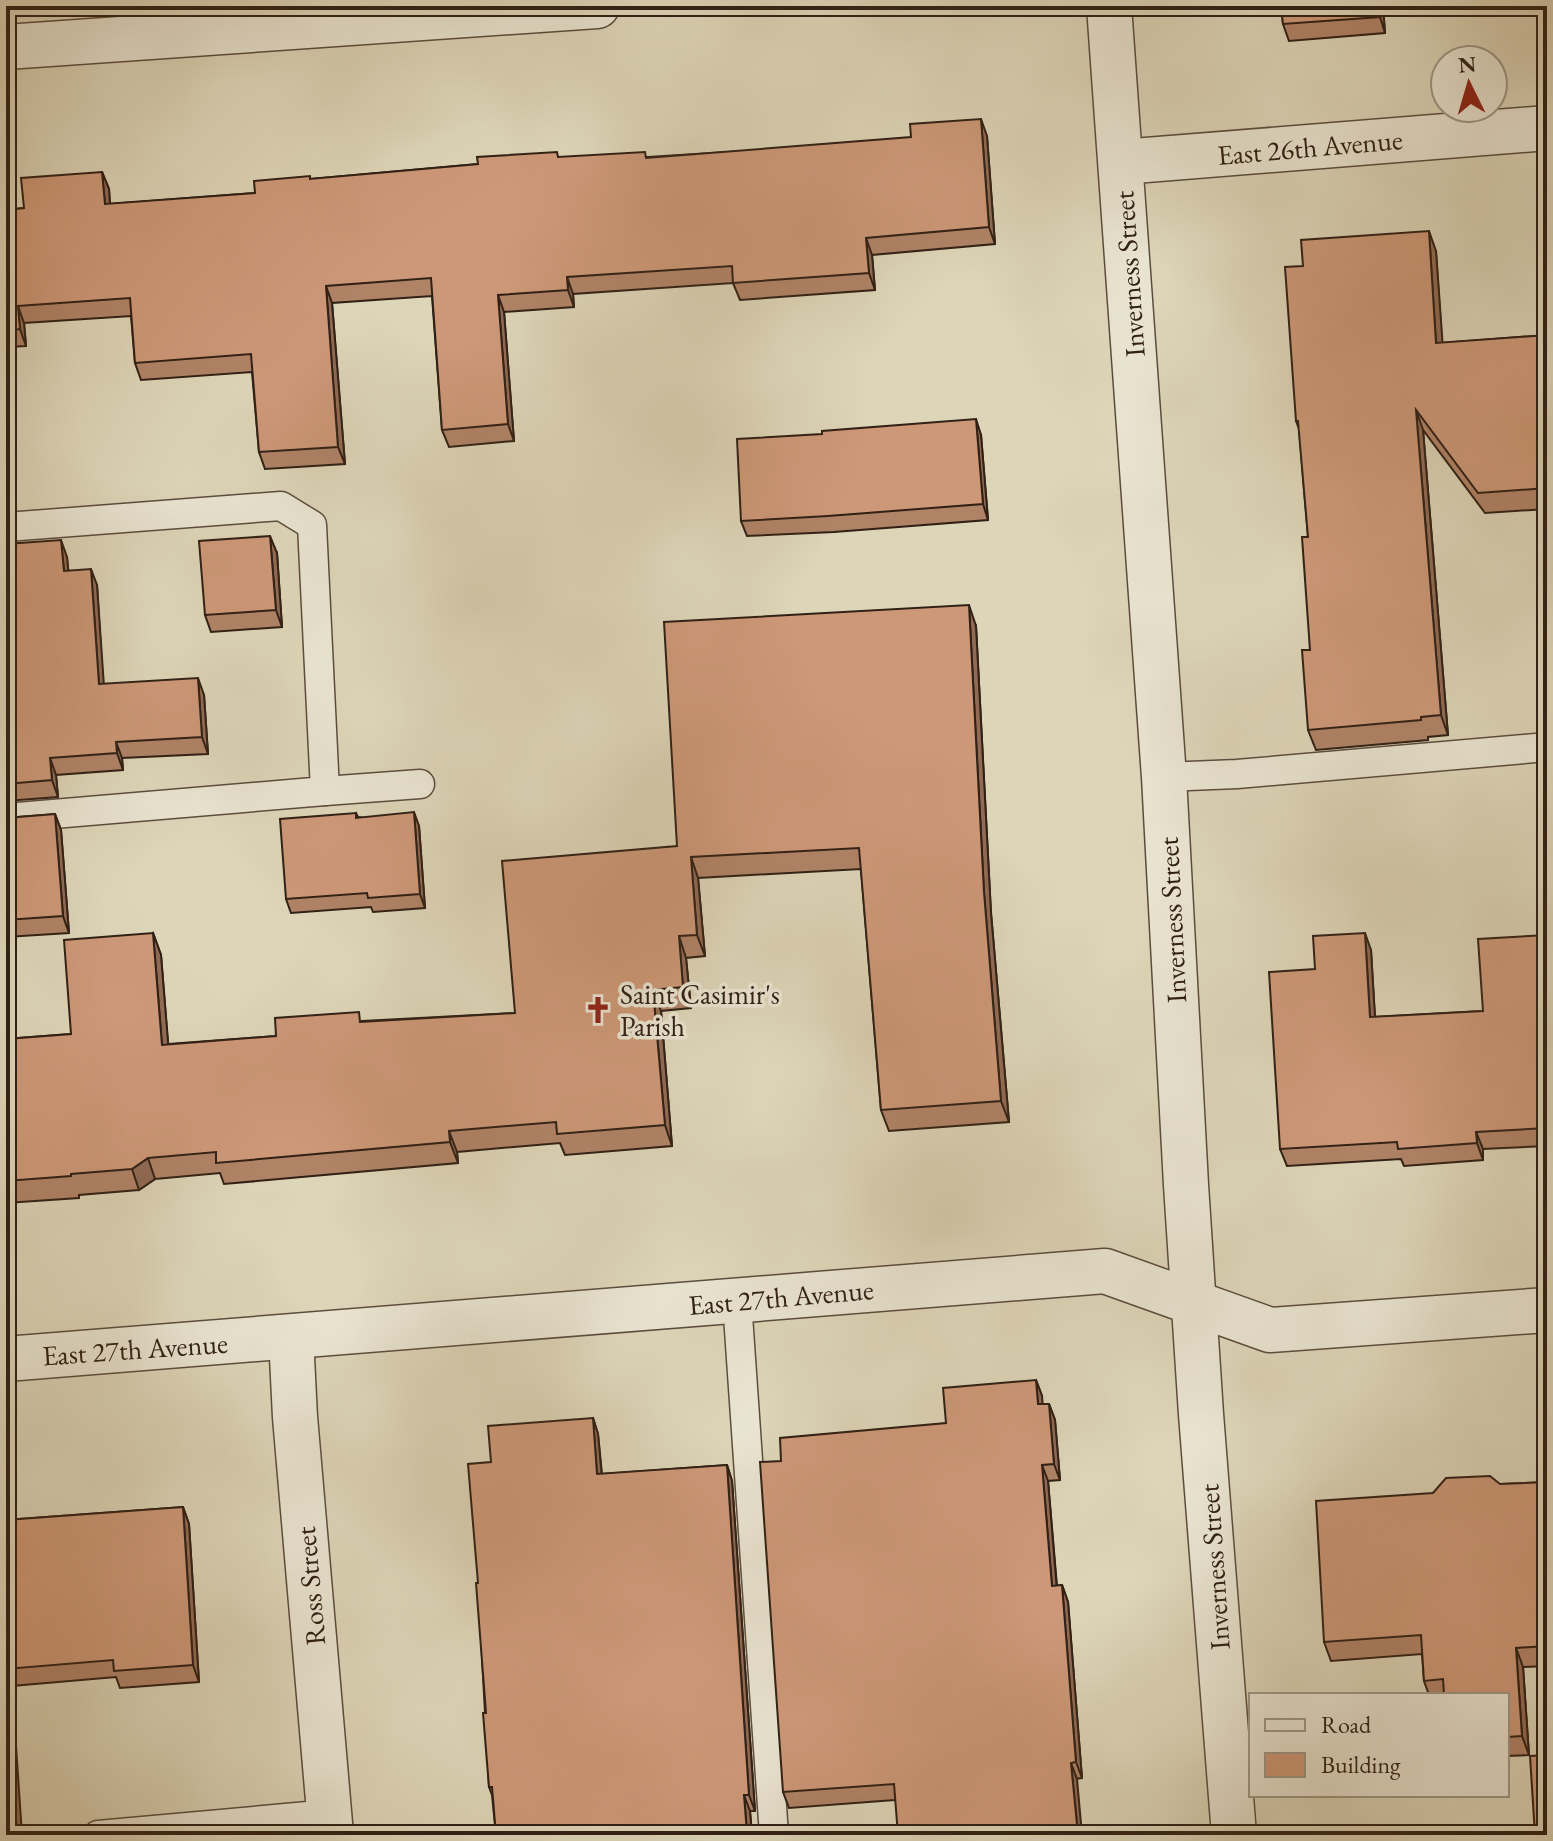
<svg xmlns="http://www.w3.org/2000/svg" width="1553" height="1841" font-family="'EB Garamond',serif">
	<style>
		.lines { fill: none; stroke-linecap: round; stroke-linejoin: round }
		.service-casing { stroke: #5b4d3e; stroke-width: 31 }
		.minor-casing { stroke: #5b4d3e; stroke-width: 47 }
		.service { stroke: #e9e4d1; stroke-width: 28 }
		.minor { stroke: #e9e4d1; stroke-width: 44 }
		.wall { fill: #b08367; stroke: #302015; stroke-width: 2 }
		.shaded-wall { fill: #906a54; stroke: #302015; stroke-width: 2 }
		.building { fill: #cd9878; stroke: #302015; stroke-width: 2 }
		.labels { text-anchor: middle; stroke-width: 7; stroke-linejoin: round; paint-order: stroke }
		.street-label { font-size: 28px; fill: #302015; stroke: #e9e4d1 }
		.poi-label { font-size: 28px; fill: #302015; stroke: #e9e4d1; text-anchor: start }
	</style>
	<rect width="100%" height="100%" fill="#ddd5b8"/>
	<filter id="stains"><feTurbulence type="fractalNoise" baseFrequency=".0025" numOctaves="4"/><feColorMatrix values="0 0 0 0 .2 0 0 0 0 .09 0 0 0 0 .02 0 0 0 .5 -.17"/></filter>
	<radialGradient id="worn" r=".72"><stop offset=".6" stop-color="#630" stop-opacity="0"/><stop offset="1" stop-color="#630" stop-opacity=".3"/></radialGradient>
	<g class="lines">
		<g class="service-casing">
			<g id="service">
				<polyline points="6,527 281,506 312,525 325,791 6,818"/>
				<polyline points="1164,777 1237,774 1547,747"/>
				<polyline points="325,791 420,784"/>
				<polyline points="737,1301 774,1835"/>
				<polyline points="98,1835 330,1814"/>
			</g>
		</g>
		<g class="minor-casing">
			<g id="minor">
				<polyline points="1109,6 1164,777 1186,1185 1201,1414 1234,1835"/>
				<polyline points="6,47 597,6"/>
				<polyline points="1121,162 1547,128"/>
				<polyline points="291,1337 295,1417 331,1835"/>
				<polyline points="6,1359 1105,1271 1270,1330 1547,1310"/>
			</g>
		</g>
		<use href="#service" class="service"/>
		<use href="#minor" class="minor"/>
	</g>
	<g class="wall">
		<polygon points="1281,6 1383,6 1385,33 1289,41 1283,24"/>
		<polygon points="987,136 995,244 872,255 875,290 740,300 733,283 573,294 574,307 504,312 514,441 449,447 442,430 432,296 332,303 345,464 265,469 259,452 252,372 141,380 135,363 131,316 24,323 26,346 6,347 6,210 24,208 102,172 109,189 110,204 255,193 310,179 559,157 648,157"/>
		<polygon points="1436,251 1442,343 1547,335 1547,509 1485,513 1423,430 1448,735 1428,737 1428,740 1316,750 1308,730 1310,650 1308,537 1299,429 1296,421 1303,266"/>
		<polygon points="981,435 988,520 834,532 747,536 741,521"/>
		<polygon points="6,544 67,557 68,570 97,585 103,684 204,695 208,754 122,758 123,770 56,775 58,797 6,801"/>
		<polygon points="277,553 282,627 211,632 205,615"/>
		<polygon points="976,626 991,913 1009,1122 889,1131 881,1110 861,869 698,878 705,956 686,958 691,1008 661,1011 672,1146 565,1155 560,1143 457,1152 458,1163 224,1184 220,1173 155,1179 139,1190 79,1195 79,1198 6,1203 6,1039 71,1034 153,933 161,955 168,1044 276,1036 362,1021 515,1013 677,846"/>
		<polygon points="356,813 358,817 419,826 425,908 373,912 371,907 291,913 286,899"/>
		<polygon points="55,814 61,830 69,933 6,937 6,818"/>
		<polygon points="1547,935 1547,1146 1483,1149 1483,1160 1404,1166 1401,1159 1287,1166 1280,1149 1315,969 1371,950 1375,1017 1483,1011"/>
		<polygon points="1036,1380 1042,1396 1042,1404 1049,1404 1055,1420 1060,1480 1048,1481 1057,1586 1062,1585 1068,1602 1082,1778 895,1800 789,1808 783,1792 781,1461 946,1423"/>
		<polygon points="593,1418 598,1434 602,1474 727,1465 732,1481 755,1811 750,1811 752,1835 496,1835 492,1795 489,1787 478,1583 491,1462"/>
		<polygon points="1547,1482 1547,1666 1523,1667 1529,1755 1507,1756 1507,1695 1429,1695 1424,1681 1422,1654 1331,1661 1324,1642 1433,1493 1500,1484"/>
		<polygon points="183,1507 189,1524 199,1682 120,1688 116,1677 12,1686 6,1835 6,1520"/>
	</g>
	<g class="shaded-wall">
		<polygon points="1379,6 1383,6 1385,33 1380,17"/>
		<polygon points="981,119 987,136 995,244 989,227"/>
		<polygon points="102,172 109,189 111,221 105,204"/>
		<polygon points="1429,231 1436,251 1444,363 1436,343"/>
		<polygon points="866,238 872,255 875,290 869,273"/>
		<polygon points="567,277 573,294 574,307 568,290"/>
		<polygon points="326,286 332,303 345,464 338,447"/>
		<polygon points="498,295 504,312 514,441 508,424"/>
		<polygon points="18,306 24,323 26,346 20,329"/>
		<polygon points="1416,410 1423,430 1448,735 1441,715"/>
		<polygon points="976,419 981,435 988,520 983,504"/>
		<polygon points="270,536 277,553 282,627 276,610"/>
		<polygon points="61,540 67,557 70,588 64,571"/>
		<polygon points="91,569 97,585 105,701 99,684"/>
		<polygon points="969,605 976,626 991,913 1009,1122 1001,1101 984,892"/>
		<polygon points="198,678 204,695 208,754 202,737"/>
		<polygon points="116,742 122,758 123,770 117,753"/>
		<polygon points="50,758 56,775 58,797 52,780"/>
		<polygon points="414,812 419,826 425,908 420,894"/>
		<polygon points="55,814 61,830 69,933 63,916"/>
		<polygon points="691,857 698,878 705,956 697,935"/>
		<polygon points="153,933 161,955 170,1066 162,1045"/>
		<polygon points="1365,933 1371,950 1376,1035 1370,1017"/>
		<polygon points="679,936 686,958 691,1008 683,987"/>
		<polygon points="653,990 661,1011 672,1146 665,1125"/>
		<polygon points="449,1131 457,1152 458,1163 450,1142"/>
		<polygon points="1476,1132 1483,1149 1483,1160 1477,1143"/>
		<polygon points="148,1158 155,1179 139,1190 132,1169"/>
		<polygon points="1036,1380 1042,1396 1044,1420 1038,1404"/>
		<polygon points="1049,1404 1055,1420 1060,1480 1054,1464"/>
		<polygon points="593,1418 598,1434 603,1490 597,1474"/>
		<polygon points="727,1465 732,1481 755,1811 749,1795"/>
		<polygon points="1042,1465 1048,1481 1058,1603 1052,1586"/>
		<polygon points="183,1507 189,1524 199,1682 193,1665"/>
		<polygon points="1062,1585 1068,1602 1082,1778 1076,1762"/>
		<polygon points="1516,1648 1523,1667 1529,1755 1522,1736"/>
		<polygon points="6,1670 12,1686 22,1835 17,1835"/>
		<polygon points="1071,1763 1077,1779 1082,1835 1078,1835"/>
		<polygon points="744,1795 750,1811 752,1835 747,1835 747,1833"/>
	</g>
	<g class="building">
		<polygon points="1281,6 1379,6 1380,17 1283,24"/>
		<polygon points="981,119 989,227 866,238 869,273 733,283 732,266 567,277 568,290 498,295 508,424 442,430 431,278 326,286 338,447 259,452 251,354 135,363 130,298 18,306 20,329 6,330 6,210 24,208 21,178 102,172 105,204 255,193 254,181 310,176 310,179 478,164 477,157 557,152 558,157 645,152 646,158 911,137 910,124"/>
		<polygon points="1429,231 1436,343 1547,335 1547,488 1478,493 1416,410 1441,715 1421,717 1421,720 1308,730 1302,650 1310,650 1302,537 1308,537 1298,421 1296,421 1285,267 1303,266 1301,240"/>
		<polygon points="976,419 983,504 828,516 741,521 737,439 822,434 822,431"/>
		<polygon points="270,536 276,610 205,615 199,541"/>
		<polygon points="61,540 64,571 91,569 99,684 198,678 202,737 116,742 117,753 50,758 52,780 6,784 6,544"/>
		<polygon points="969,605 984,892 1001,1101 881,1110 859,848 691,857 697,935 679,936 683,987 653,990 665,1125 557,1134 556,1122 449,1131 450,1142 216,1163 216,1152 148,1158 132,1169 71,1174 71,1176 6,1181 6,1039 71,1034 64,940 153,933 162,1045 276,1036 275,1018 359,1012 360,1022 515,1013 502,861 677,846 664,622"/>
		<polygon points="414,812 420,894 368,898 367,893 286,899 280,819 356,813 356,818"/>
		<polygon points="55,814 63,916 6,920 6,818"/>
		<polygon points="1365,933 1370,1017 1483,1011 1478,939 1547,935 1547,1128 1476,1132 1477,1143 1398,1149 1397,1142 1280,1149 1269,972 1315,969 1313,936"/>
		<polygon points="1036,1380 1038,1404 1049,1404 1054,1464 1042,1465 1052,1586 1062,1585 1076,1762 1071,1763 1078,1835 898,1835 894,1784 783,1792 760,1462 781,1461 780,1438 946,1423 943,1388"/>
		<polygon points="593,1418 597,1474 727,1465 749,1795 744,1795 747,1833 728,1835 496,1835 492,1787 489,1787 483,1713 486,1713 476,1583 478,1583 468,1464 491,1462 488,1426"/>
		<polygon points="1490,1476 1500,1484 1547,1482 1547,1646 1516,1648 1522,1736 1507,1737 1507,1695 1444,1695 1443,1679 1424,1681 1421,1635 1324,1642 1316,1501 1433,1493 1446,1478"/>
		<polygon points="183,1507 193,1665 114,1671 113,1660 6,1669 6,1520"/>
		<polygon points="6,1674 17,1835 6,1835"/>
		<polygon points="1547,1755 1547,1835 1535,1835 1530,1756"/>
	</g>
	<defs>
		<g id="church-bare" transform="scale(2.16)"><path d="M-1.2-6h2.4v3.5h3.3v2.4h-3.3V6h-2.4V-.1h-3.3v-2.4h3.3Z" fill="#8f2418" stroke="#e9e4d1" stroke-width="2.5" paint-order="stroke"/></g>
	</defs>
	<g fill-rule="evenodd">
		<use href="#church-bare" x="598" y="1010"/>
	</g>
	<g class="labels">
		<g class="street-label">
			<text transform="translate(1310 147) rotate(-5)" y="10">East 26th Avenue</text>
			<text transform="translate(1129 274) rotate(-94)" y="10">Inverness Street</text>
			<text transform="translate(1172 920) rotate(-93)" y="10">Inverness Street</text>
			<text transform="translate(781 1297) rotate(-5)" y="10">East 27th Avenue</text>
			<text transform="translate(135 1349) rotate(-4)" y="10">East 27th Avenue</text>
			<text transform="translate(1214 1567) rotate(-94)" y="10">Inverness Street</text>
			<text transform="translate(310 1586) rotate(-95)" y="10">Ross Street</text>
		</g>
		<g class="poi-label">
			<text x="620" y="1004">Saint Casimir's<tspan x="620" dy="32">Parish</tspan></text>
		</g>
	</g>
	<rect width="1553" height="1841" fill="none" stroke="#ddd5b8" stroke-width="32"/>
	<rect x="8" y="8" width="1537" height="1825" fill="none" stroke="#302015" stroke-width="4"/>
	<rect x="16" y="16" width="1521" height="1809" fill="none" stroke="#302015" stroke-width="2"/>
	<rect x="1249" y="1693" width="260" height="104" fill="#e9e4d1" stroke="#9f9686" stroke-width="2"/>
	<rect x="1265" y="1719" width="40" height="12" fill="#e9e4d1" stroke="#9f9686" stroke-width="2"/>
	<text x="1321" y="1733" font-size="24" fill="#302015">Road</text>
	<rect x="1265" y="1753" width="40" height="24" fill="#cd9878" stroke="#9f9686" stroke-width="2"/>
	<text x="1321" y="1773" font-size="24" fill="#302015">Building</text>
	<g transform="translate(1469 84) rotate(355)"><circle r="38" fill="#e9e4d1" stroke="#9f9686" stroke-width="2"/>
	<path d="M0-6L14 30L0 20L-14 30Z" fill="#8f2418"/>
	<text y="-12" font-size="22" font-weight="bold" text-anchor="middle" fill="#302015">N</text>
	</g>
	<rect width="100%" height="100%" filter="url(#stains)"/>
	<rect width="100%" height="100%" fill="url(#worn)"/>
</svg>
